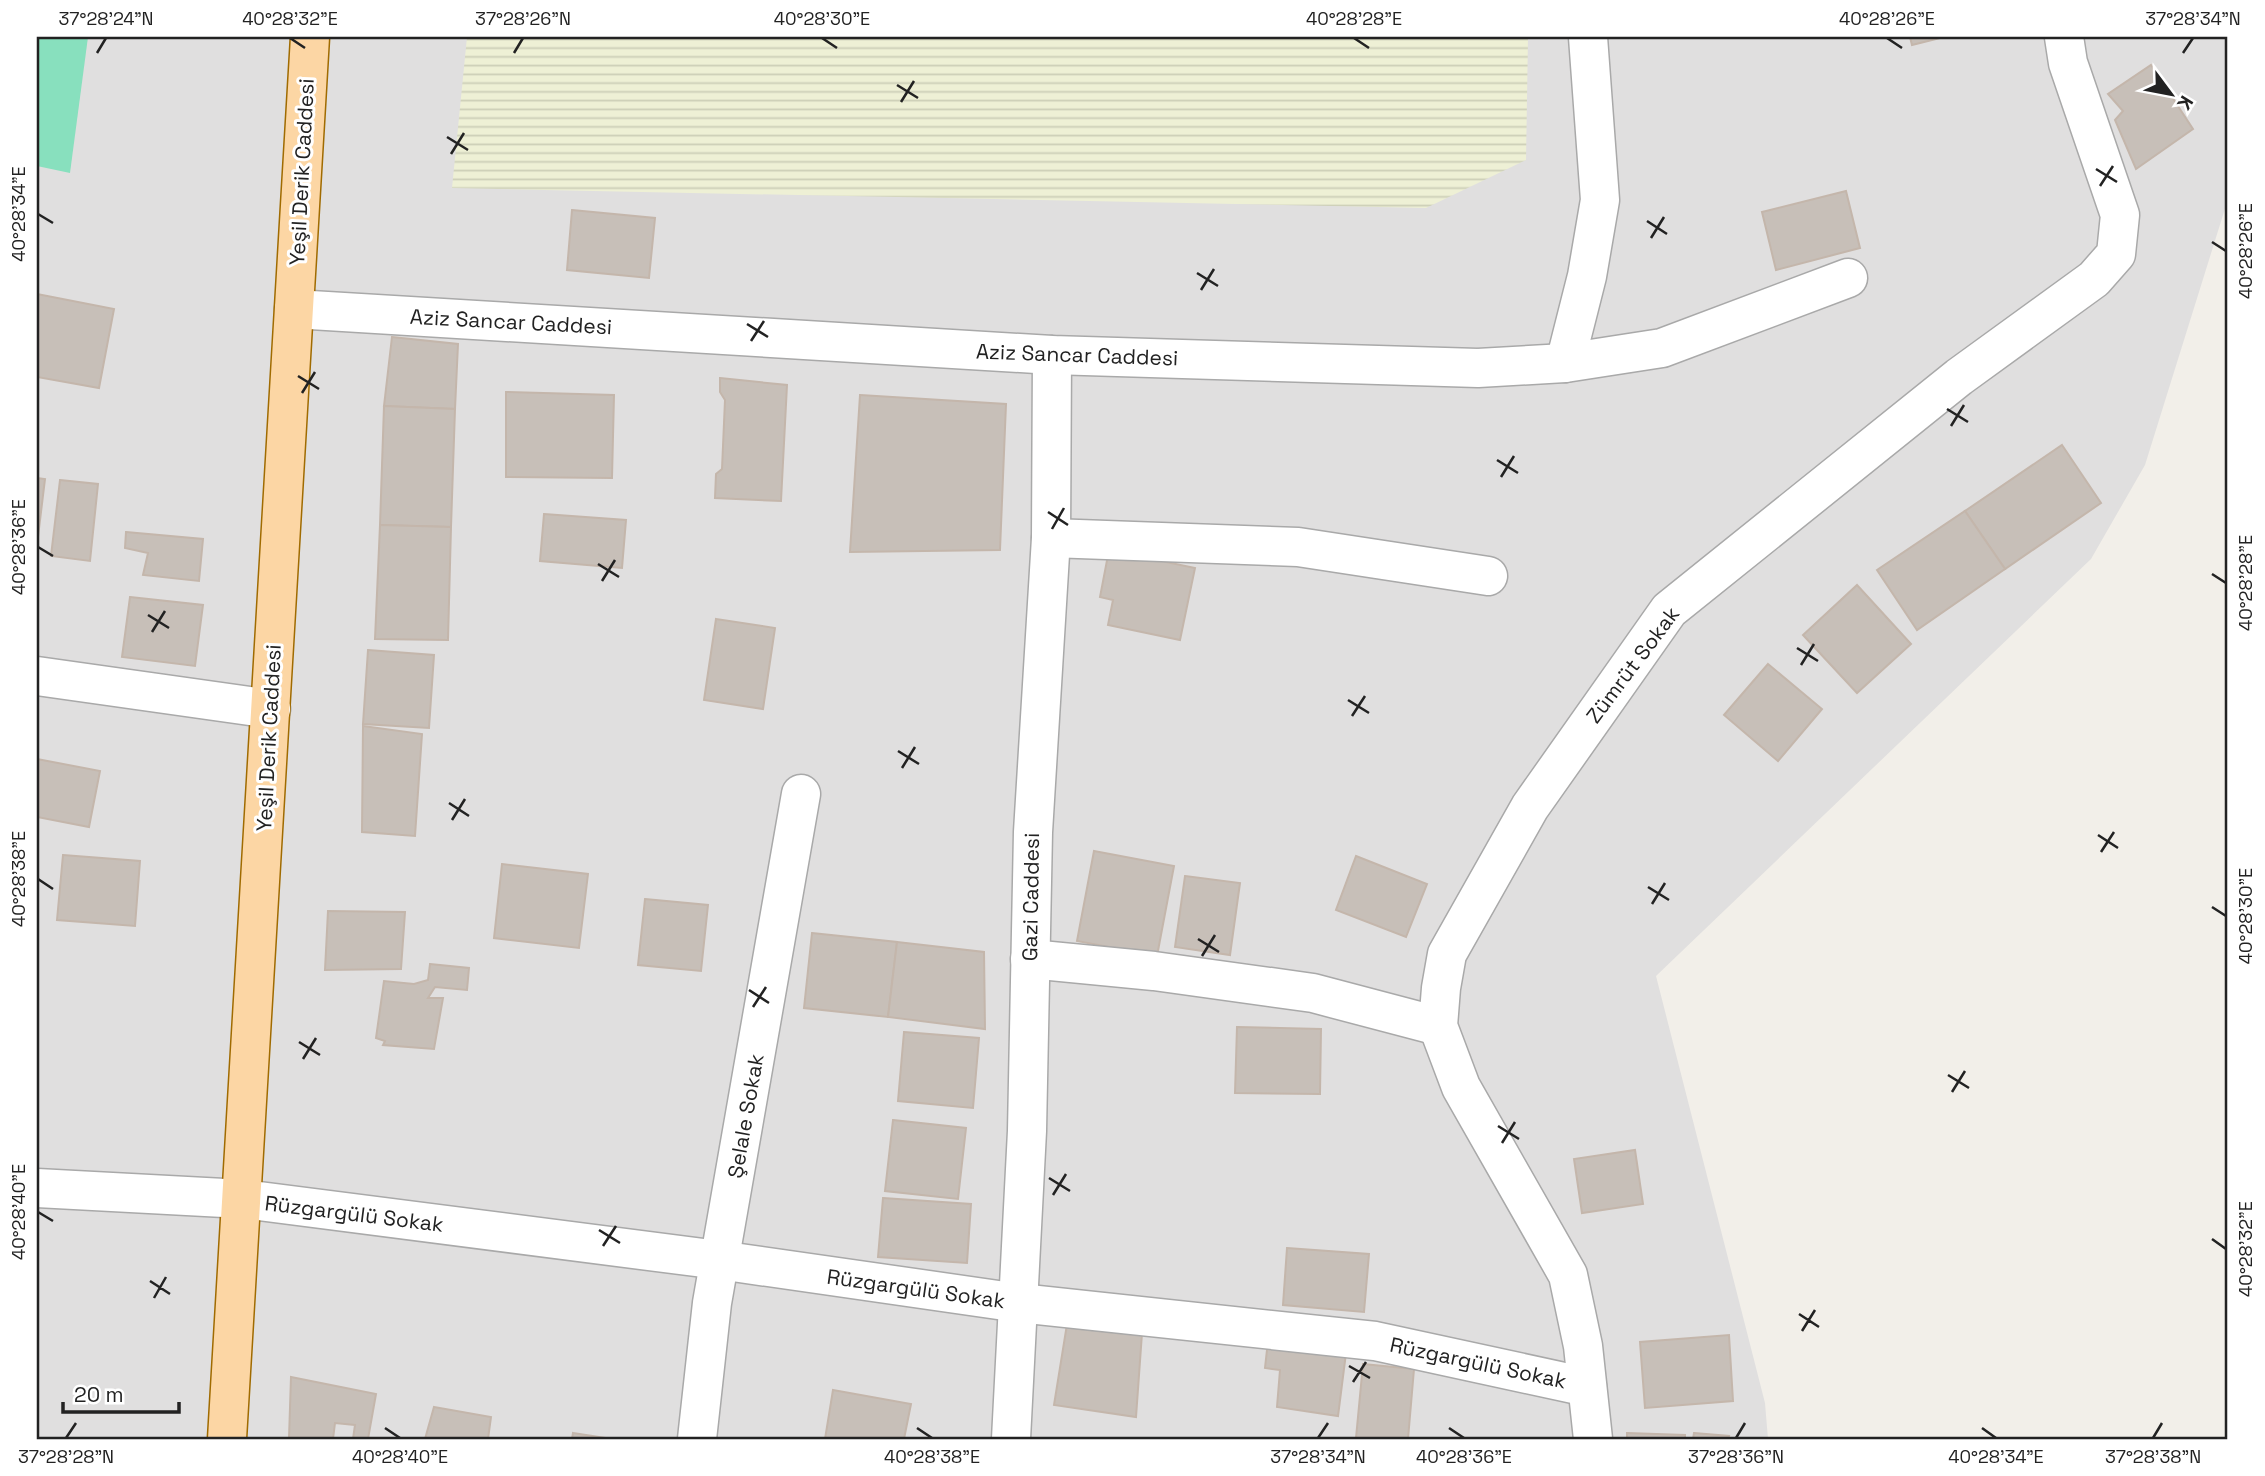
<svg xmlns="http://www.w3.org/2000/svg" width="2265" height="1476" font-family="'Space Grotesk',sans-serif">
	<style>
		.residential { fill: #e0dfdf }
		.farmland { fill: url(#farmland-rules) }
		.pitch { fill: #88e0be }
		.building { fill: #c7bfb8; stroke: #c4b6ab; stroke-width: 2 }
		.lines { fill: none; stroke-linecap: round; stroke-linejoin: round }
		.minor-casing { stroke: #a9a9a9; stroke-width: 41 }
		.major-casing { stroke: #a06b00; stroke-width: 41 }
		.minor { stroke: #fff; stroke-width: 38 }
		.major { stroke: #fcd6a4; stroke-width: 38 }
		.ticks { fill: none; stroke: #222; stroke-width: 2.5 }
		.labels { text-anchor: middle; stroke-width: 6; stroke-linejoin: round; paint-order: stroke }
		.street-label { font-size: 21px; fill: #222; stroke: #fff }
		.neatline { fill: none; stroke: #222; stroke-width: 2.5 }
		.ticks-label { font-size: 18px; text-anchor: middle; fill: #222 }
	</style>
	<defs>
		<pattern id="farmland-rules" width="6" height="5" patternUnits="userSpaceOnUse" patternTransform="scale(1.75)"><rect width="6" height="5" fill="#eef0d5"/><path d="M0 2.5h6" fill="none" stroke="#ccceb7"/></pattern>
	</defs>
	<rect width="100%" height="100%" fill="#f2efe9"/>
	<polygon class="residential" points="37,37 2228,37 2228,199 2145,465 2091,559 1656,976 1765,1403 1768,1439 37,1439"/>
	<polygon class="farmland" points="467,37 1528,37 1526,160 1426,208 452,188"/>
	<polygon class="pitch" points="37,37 88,37 70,173 37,166"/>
	<g class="building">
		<polygon points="1910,37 1944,37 1912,45"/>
		<polygon points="2151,65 2193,129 2136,169 2115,120 2123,111 2108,94"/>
		<polygon points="1846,191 1860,248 1776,270 1762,212"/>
		<polygon points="572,210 655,218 649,278 567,270"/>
		<polygon points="37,294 114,309 99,388 37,377"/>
		<polygon points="392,337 458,344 455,409 384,406"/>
		<polygon points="720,378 787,385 781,501 715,498 716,474 722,469 725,400 720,392"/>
		<polygon points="506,392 614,395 612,478 506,477"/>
		<polygon points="860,395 1006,404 1000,550 850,552"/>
		<polygon points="384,406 455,409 451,527 380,525"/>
		<polygon points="2062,445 2101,503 2005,569 1965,511"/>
		<polygon points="37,478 45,479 37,545"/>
		<polygon points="60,480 98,484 90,561 51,556"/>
		<polygon points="1965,511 2005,569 1917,630 1877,570"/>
		<polygon points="544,514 626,520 622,568 540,561"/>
		<polygon points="380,525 451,527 448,640 375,639"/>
		<polygon points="126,532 203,539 199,581 143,575 148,553 125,548"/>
		<polygon points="1109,550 1195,568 1180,640 1108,625 1113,600 1100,597"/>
		<polygon points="1857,585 1911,644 1857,693 1803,635"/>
		<polygon points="130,597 203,605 195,666 122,657"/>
		<polygon points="716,619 775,628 763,709 704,700"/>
		<polygon points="368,650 434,655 429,728 363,724"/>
		<polygon points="1768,664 1822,709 1778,761 1724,715"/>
		<polygon points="363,726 422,734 415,836 362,832"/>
		<polygon points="37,759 100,771 89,827 37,817"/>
		<polygon points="1094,851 1174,866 1157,956 1077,941"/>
		<polygon points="63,855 140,861 135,926 57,920"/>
		<polygon points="1356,856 1427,884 1406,937 1336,910"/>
		<polygon points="502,864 588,874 579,948 494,938"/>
		<polygon points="1185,876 1240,883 1230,955 1175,947"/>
		<polygon points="645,899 708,905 701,971 638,965"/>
		<polygon points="328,911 405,912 401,969 325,970"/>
		<polygon points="812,933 897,942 888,1017 804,1008"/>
		<polygon points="897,942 984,952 985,1029 888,1017"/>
		<polygon points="430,964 469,968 467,990 435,987 428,998 443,998 434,1049 383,1045 385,1041 376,1038 384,981 414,984 428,980"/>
		<polygon points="1237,1027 1321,1029 1320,1094 1235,1093"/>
		<polygon points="904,1032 979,1038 973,1108 898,1101"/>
		<polygon points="893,1120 966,1128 958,1199 885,1191"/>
		<polygon points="1635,1150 1643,1204 1582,1213 1574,1159"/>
		<polygon points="883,1198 971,1204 967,1263 878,1257"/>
		<polygon points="1287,1248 1369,1254 1364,1312 1283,1305"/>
		<polygon points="1068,1318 1142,1333 1136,1417 1054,1405"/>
		<polygon points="1729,1335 1733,1401 1645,1408 1640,1342"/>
		<polygon points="1268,1341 1346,1353 1338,1416 1277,1407 1280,1370 1265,1368"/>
		<polygon points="1363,1364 1414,1369 1408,1439 1356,1438"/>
		<polygon points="291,1377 376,1394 368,1439 353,1439 355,1425 335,1423 333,1439 289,1438"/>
		<polygon points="833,1390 911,1404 904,1439 825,1439"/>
		<polygon points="434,1407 491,1417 488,1439 425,1439"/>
		<polygon points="573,1433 612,1439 572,1439"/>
		<polygon points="1627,1433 1685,1435 1685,1439 1627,1439"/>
		<polygon points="1694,1433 1729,1436 1728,1439 1693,1439"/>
	</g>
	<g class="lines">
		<g class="minor-casing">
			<g id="minor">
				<polyline points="294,309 1052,355 1478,368 1565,363 1662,348 1848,278"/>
				<polyline points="1565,363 1587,276 1600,200 1588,37"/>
				<polyline points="1051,538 1298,547 1488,576"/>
				<polyline points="37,676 271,709"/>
				<polyline points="1030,959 1154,971 1313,993 1438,1026"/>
				<polyline points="37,1188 243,1199 719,1260 1019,1303 1375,1341 1587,1387"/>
				<polyline points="697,1439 712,1303 801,794"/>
				<polyline points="1011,1439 1027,1131 1033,832 1051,538 1052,355"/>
				<polyline points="1593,1439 1583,1346 1568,1275 1461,1087 1438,1026 1441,988 1447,954 1530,807 1669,610 1959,377 2094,279 2116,254 2120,215 2068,63 2064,37"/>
			</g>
		</g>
		<g class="major-casing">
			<polyline id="major" points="227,1439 310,37"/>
		</g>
		<use href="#minor" class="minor"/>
		<use href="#major" class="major"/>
	</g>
	<path class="ticks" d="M290,38L305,48M822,38L837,48M1354,38L1369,48M1887,38L1902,48M97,53L106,38M514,53L523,38M2183,53L2193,38M897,85L918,98M901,102L914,81M447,137L468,150M451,154L464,133M2096,169L2117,182M2100,186L2113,166M38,214L53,223M1647,221L1667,234M1651,238L1664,217M2212,242L2226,251M1197,273L1218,286M1201,290L1214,269M747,324L768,337M751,341L764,321M298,376L319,389M302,393L315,372M1947,409L1968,422M1951,426L1964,405M1497,460L1518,473M1501,477L1514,456M1048,512L1068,525M1052,529L1064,508M38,547L53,556M598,564L619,577M2212,574L2226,583M602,581L615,560M148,615L169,628M152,632L165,611M1797,648L1818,661M1801,665L1814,644M1348,700L1369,713M1352,716L1365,696M898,751L919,764M902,768L915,747M449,803L469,816M452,820L465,799M2098,835L2118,848M2101,852L2114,832M38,879L53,889M1648,887L1669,900M1652,904L1665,883M2212,907L2226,916M1198,939L1219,952M1202,956L1215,935M749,990L769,1003M753,1007L766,987M299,1042L320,1055M303,1059L316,1038M1948,1075L1969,1088M1952,1092L1965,1071M1498,1126L1519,1139M1502,1143L1515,1122M1049,1178L1070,1191M1053,1195L1066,1174M38,1212L53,1221M599,1230L620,1243M2212,1239L2226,1249M603,1246L616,1226M150,1281L170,1294M154,1298L166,1277M1799,1314L1819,1327M1802,1331L1815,1310M1349,1366L1370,1378M1353,1382L1366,1362M385,1428L400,1438M917,1428L932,1438M1449,1428L1464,1438M1982,1428L1996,1438M66,1438L76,1423M1318,1438L1328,1423M1736,1438L1745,1423M2153,1438L2162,1423"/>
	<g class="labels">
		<g class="street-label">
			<text transform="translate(302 172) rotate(-87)" y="7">Yeşil Derik Caddesi</text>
			<text transform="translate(511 322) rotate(3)" y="7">Aziz Sancar Caddesi</text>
			<text transform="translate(1077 355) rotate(2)" y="7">Aziz Sancar Caddesi</text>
			<text transform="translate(1633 665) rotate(-53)" y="7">Zümrüt Sokak</text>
			<text transform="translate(269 738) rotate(-87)" y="7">Yeşil Derik Caddesi</text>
			<text transform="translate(1031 897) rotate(-89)" y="7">Gazi Caddesi</text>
			<text transform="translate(746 1116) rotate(-80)" y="7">Şelale Sokak</text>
			<text transform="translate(354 1214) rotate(7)" y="7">Rüzgargülü Sokak</text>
			<text transform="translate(916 1289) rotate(8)" y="7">Rüzgargülü Sokak</text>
			<text transform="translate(1478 1363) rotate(12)" y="7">Rüzgargülü Sokak</text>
		</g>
	</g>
	<rect width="2265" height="1476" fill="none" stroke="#ffffff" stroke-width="77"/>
	<g transform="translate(2171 94) rotate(122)" stroke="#ffffff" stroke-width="5" paint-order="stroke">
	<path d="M0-5L12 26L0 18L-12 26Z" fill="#222222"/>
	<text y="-10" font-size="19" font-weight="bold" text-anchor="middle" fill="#222222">K</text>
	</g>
	<path d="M63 1402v10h116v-10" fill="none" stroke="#222222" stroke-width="3.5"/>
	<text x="74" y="1402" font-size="21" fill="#222222" stroke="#ffffff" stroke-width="5" paint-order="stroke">20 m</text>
	<rect x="38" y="38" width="2188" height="1400" class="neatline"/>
	<g class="ticks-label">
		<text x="106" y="25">37°28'24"N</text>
		<text x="290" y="25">40°28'32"E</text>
		<text x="523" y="25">37°28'26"N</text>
		<text x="822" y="25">40°28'30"E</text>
		<text x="1354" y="25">40°28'28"E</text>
		<text x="1887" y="25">40°28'26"E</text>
		<text x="2193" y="25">37°28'34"N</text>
		<text transform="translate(19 214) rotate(-90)" y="6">40°28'34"E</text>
		<text transform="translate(2246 251) rotate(-90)" y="6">40°28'26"E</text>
		<text transform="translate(19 547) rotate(-90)" y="6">40°28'36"E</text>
		<text transform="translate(2246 583) rotate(-90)" y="6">40°28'28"E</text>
		<text transform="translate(19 879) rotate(-90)" y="6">40°28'38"E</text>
		<text transform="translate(2246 916) rotate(-90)" y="6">40°28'30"E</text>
		<text transform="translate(19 1212) rotate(-90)" y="6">40°28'40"E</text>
		<text transform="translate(2246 1249) rotate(-90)" y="6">40°28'32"E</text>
		<text x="66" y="1463">37°28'28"N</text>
		<text x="400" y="1463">40°28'40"E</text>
		<text x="932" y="1463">40°28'38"E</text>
		<text x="1318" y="1463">37°28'34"N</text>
		<text x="1464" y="1463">40°28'36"E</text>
		<text x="1736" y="1463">37°28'36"N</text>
		<text x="1996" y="1463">40°28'34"E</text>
		<text x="2153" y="1463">37°28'38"N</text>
	</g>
</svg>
